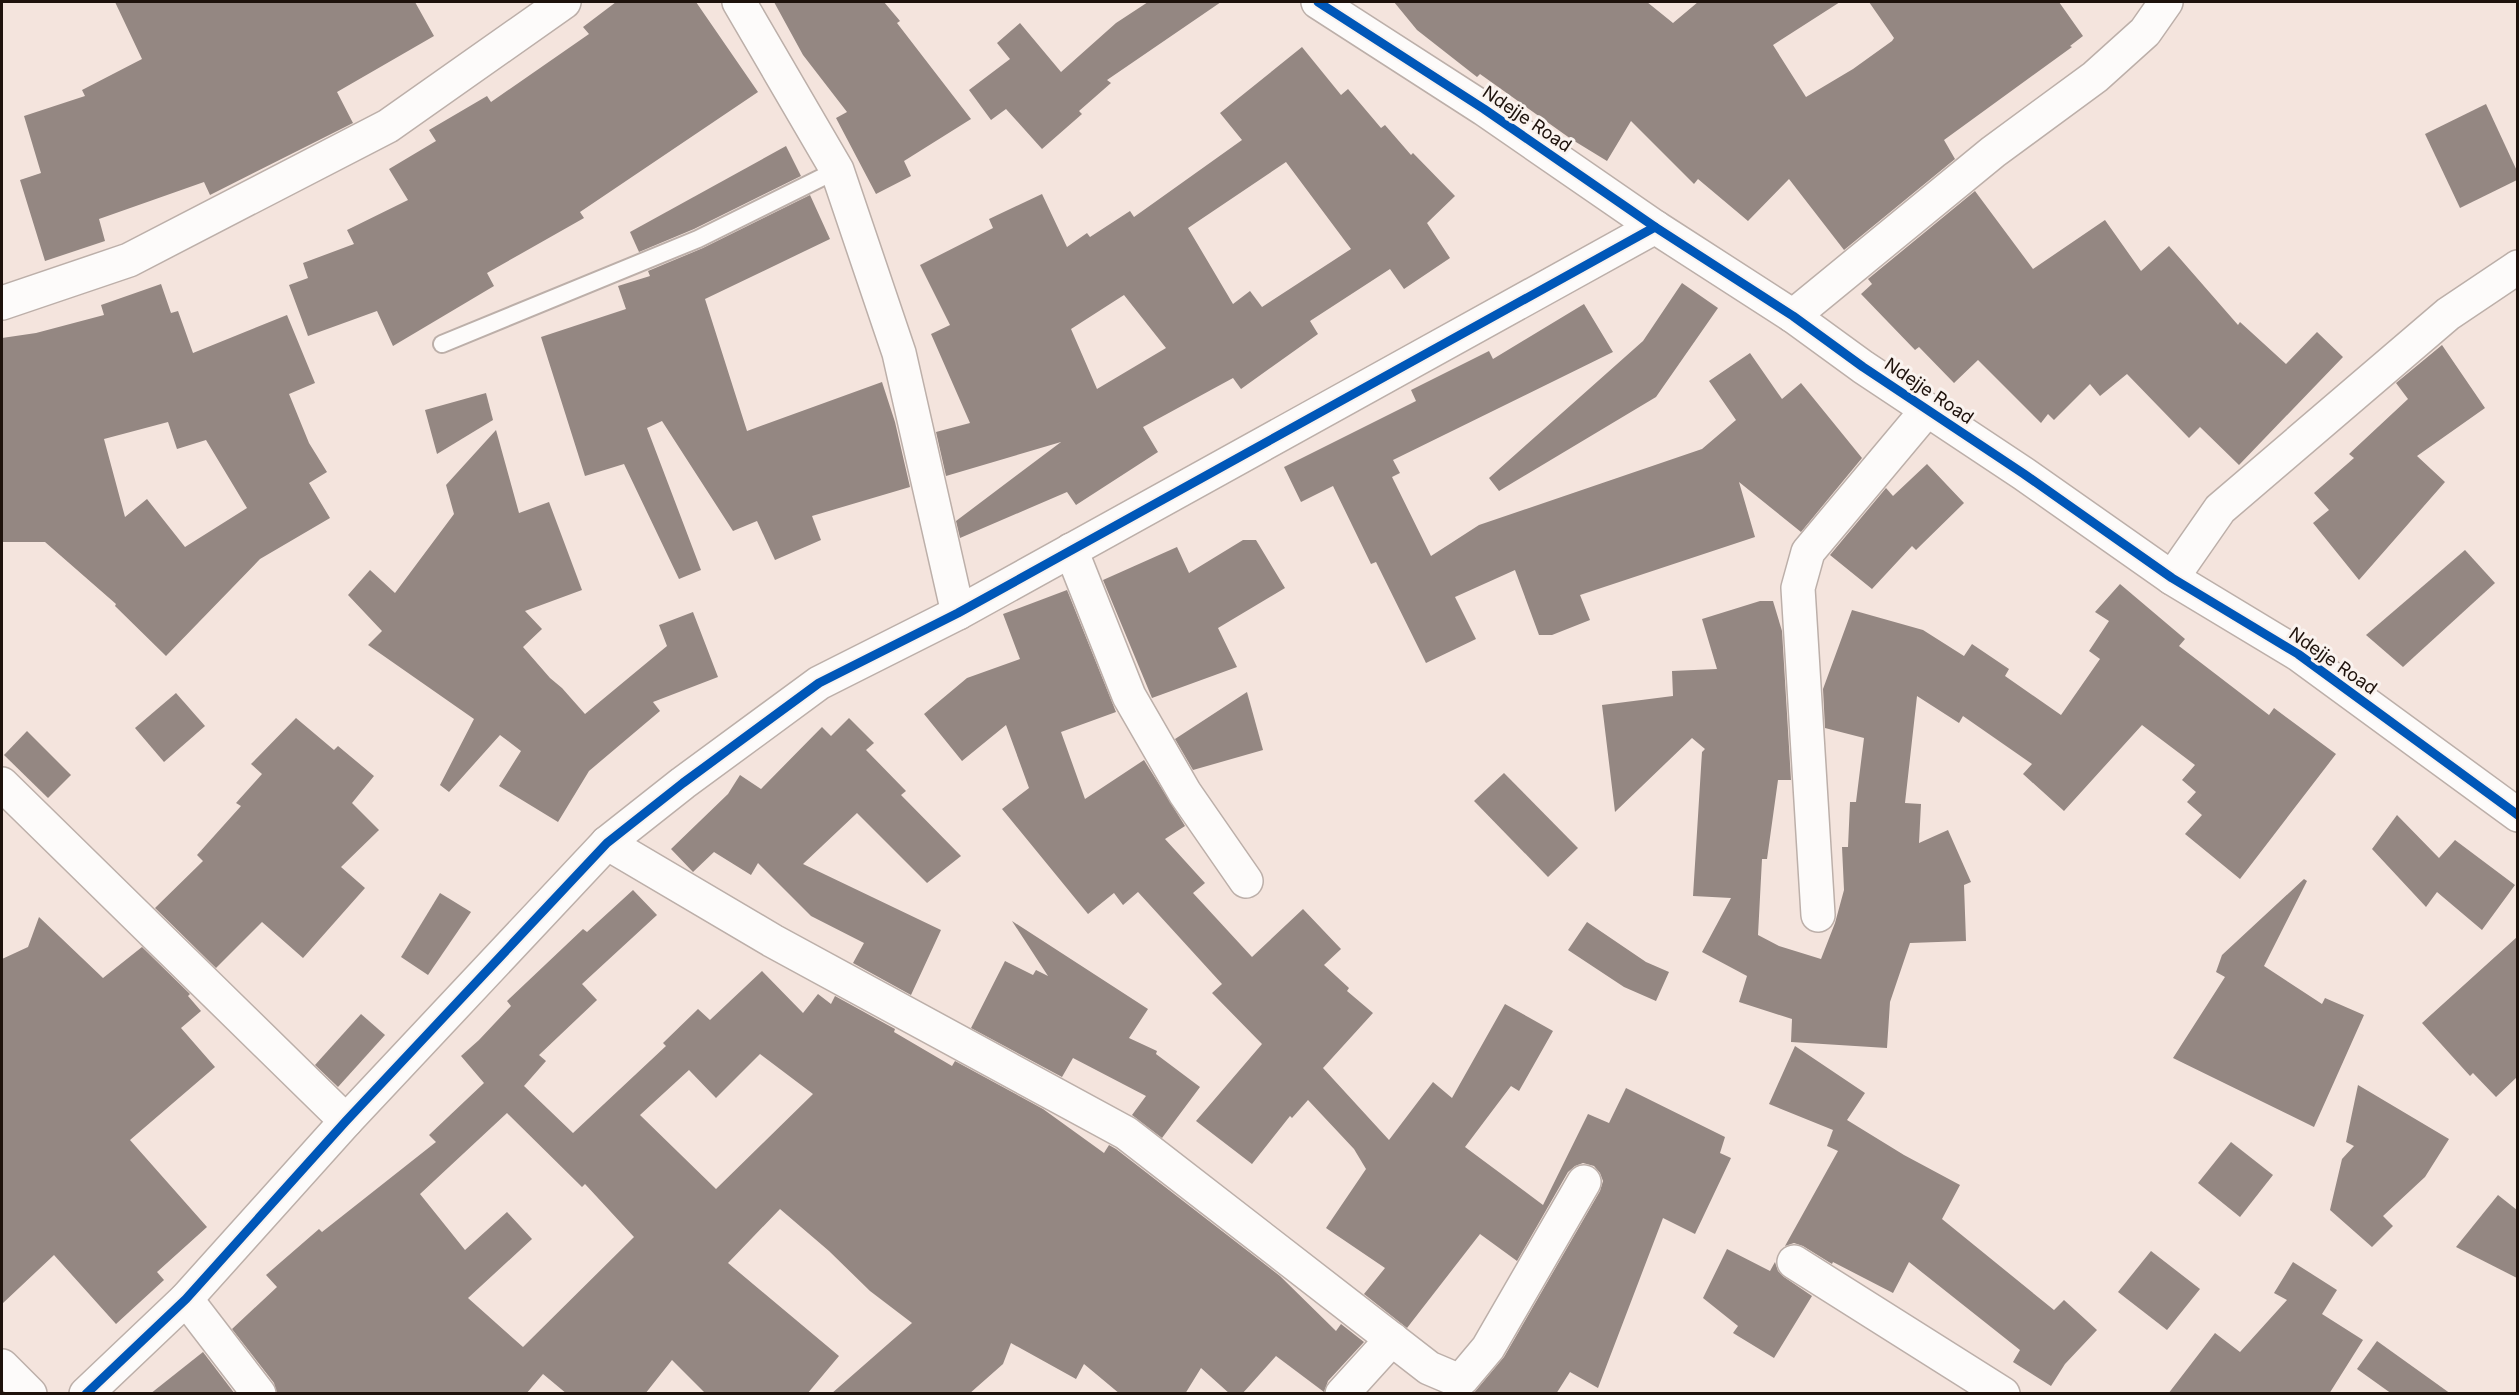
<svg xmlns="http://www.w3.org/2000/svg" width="2519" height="1395" font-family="Inter,sans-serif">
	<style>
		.building { fill: #948782; fill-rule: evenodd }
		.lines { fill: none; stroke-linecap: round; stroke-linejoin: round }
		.lane-casing { stroke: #bcafa9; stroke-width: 20 }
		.street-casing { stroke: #bcafa9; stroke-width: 36 }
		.secondary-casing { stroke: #bcafa9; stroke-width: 36 }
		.lane { stroke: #fdfbfa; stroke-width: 16 }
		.street { stroke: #fdfbfa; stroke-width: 33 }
		.secondary { stroke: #fdfbfa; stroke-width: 33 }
		.cycleway-casing { stroke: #faf3ef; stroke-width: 13 }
		.cycleway { stroke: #0057b8; stroke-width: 9 }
		.labels { text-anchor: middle; stroke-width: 6; stroke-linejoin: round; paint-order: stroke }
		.street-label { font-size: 18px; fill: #1e120c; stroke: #faf3ef }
	</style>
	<rect width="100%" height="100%" fill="#f4e4dd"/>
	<g class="building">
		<polygon points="115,2 415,2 434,36 337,92 353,123 210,195 204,182 99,219 105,241 45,261 20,180 41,173 24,116 85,96 82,90 142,59"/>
		<polygon points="616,2 696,2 758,92 580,212 584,218 487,273 494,286 393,346 377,311 308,336 289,285 308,278 303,263 354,244 347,230 408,200 389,169 436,141 429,130 487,96 491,102 589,34 583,27"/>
		<polygon points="774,2 884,2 900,21 897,23 971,119 904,161 911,176 876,194 836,118 847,112 803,55"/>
		<polygon points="1148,2 1221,2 1107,80 1111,83 1079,111 1082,114 1042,149 1006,109 991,120 969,90 1010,59 997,43 1020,23 1061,72 1116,23"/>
		<polygon points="1394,2 1647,2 1673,23 1698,2 1840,2 1773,45 1806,97 1853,69 1892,41 1894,38 1869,2 2059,2 2083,36 2070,46 2072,47 1944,140 1955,159 1844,250 1789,179 1748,221 1698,179 1694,184 1631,121 1607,161 1571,139 1480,74 1477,77 1417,30"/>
		<path d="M1302,47L1341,95L1348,89L1381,128L1385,125L1411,155L1413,153L1455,196L1427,223L1450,258L1404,289L1390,269L1310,321L1318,334L1241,389L1233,378L1143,427L1158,452L1076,505L1067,492L960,538L956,521L1061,442L946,476L936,432L970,423L931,334L950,325L920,265L993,228L989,219L1042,194L1067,247L1087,233L1090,237L1130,211L1134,217L1242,140L1220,113ZM1286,162L1351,249L1262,307L1250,291L1233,304L1188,228ZM1124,295L1166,348L1097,389L1071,329Z"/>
		<polygon points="2486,104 2517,171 2517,180 2460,208 2425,134"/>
		<polygon points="786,146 801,176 694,229 639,252 630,232"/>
		<polygon points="1975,191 2033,269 2105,220 2141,271 2169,246 2238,325 2240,322 2286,364 2317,332 2343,357 2239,465 2200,427 2189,438 2127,374 2100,396 2090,384 2054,420 2048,414 2041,423 1978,360 1954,383 1919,347 1915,350 1861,294 1872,284 1868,279"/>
		<polygon points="810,195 830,239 705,299 747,431 882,382 895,422 910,487 812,516 821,540 775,560 757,521 733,531 662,421 647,428 701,570 679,579 624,464 585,476 541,337 626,309 618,286 650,276 648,271 703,248"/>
		<polygon points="1682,283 1718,308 1656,397 1499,491 1489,478 1643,341"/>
		<path d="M161,284L171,313L178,311L193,353L287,315L315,383L289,394L309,443L327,472L309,483L330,518L260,559L166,656L115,606L116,604L45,542H2V338L36,333L104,315L101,305ZM168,422L177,449L206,440L247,508L185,547L147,499L125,517L104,439Z"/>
		<polygon points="1584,304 1613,352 1393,460 1400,473 1392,477 1431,556 1479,525 1702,449 1736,420 1709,381 1750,353 1782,399 1801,383 1862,458 1801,532 1739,482 1755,537 1580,595 1590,620 1552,635 1539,635 1515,570 1455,597 1476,639 1426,663 1376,562 1371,564 1333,486 1301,502 1284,467 1416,401 1411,390 1489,351 1493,359"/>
		<polygon points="2442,345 2485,408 2417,456 2445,482 2359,580 2313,523 2329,510 2314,493 2354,458 2349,454 2408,399 2396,383"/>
		<polygon points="486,393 493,420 437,454 425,410"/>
		<polygon points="496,430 519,513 549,502 582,590 525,611 542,629 523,647 550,678 562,688 585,714 667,646 659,625 693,612 718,677 653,702 660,711 589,771 558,822 499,786 521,751 500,735 449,792 440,785 474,719 368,645 382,631 348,595 370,570 395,593 454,514 446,485"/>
		<polygon points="1927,464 1964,503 1916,550 1912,546 1872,589 1830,555 1886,488 1893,496"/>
		<polygon points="1243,540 1256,540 1285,588 1218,628 1237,667 1152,698 1103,580 1177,547 1189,573"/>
		<polygon points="2465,550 2495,583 2403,667 2366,635"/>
		<polygon points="2120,584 2185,639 2179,646 2269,715 2274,708 2336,754 2240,879 2185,834 2202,815 2187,802 2196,792 2182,780 2195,765 2142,725 2064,811 2023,774 2032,764 1963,716 1959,723 1917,696 1905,803 1921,804 1919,843 1948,830 1971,882 1964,885 1966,941 1910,943 1890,1002 1887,1048 1791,1042 1792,1019 1739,1002 1747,976 1702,952 1731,898 1693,896 1702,752 1705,749 1692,738 1615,812 1602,705 1673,696 1672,671 1717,669 1702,619 1760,601 1773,601 1782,631 1791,780 1778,780 1767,859 1762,859 1758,935 1779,946 1821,959 1835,923 1844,890 1842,847 1848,847 1850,802 1856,802 1864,738 1825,728 1823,689 1852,610 1923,630 1964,656 1972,644 2009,669 2005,676 2061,715 2100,659 2089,651 2109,621 2095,612"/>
		<polygon points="1067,590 1116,712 1061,732 1085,799 1144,760 1185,826 1165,839 1205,883 1193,893 1252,957 1303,909 1341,949 1324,965 1349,988 1347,991 1373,1013 1323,1068 1389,1140 1433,1082 1452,1098 1505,1004 1553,1031 1519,1091 1511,1086 1465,1147 1543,1205 1588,1114 1609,1123 1626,1088 1725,1137 1720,1153 1731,1158 1695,1234 1663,1218 1598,1388 1570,1372 1556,1394 1473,1394 1504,1357 1600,1191 1603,1181 1600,1173 1594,1166 1583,1163 1575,1166 1568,1172 1517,1261 1480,1234 1407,1328 1364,1294 1385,1268 1326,1228 1366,1169 1354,1149 1308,1100 1292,1118 1290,1116 1252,1164 1196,1121 1262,1044 1212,993 1222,984 1138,892 1123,905 1114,893 1088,914 1002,809 1029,788 1006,725 962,761 924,714 967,678 1020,659 1003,614"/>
		<polygon points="1247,692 1263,750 1193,770 1175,739"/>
		<polygon points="176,693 205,726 164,762 135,728"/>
		<polygon points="296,718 334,750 338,746 374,776 352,803 379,830 341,867 365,888 303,958 262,922 216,968 155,908 203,861 197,855 241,806 236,803 262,774 251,764"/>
		<polygon points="849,718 874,743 866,750 906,791 901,795 961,856 927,883 857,813 803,864 941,930 911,995 853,963 864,943 811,916 758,863 751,875 714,852 693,872 671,849 728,794 740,775 761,789 822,727 831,736"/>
		<polygon points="27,731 71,775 48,798 4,755"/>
		<polygon points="1504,773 1578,848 1548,877 1474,801"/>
		<polygon points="2397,815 2439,858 2455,840 2515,885 2482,930 2437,892 2426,907 2372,849"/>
		<polygon points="2304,879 2307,881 2264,966 2322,1004 2325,998 2364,1015 2314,1127 2173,1058 2225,977 2216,972 2222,955"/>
		<path d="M633,890L657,915L582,984L597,1000L539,1055L546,1061L524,1086L573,1133L666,1046L663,1043L698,1009L710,1020L762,971L803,1013L818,994L831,1004L835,996L895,1029L894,1032L952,1066L955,1061L1043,1109L1104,1153L1109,1145L1116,1149L1280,1276L1336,1331L1341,1324L1364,1342L1328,1381L1324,1392L1276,1356L1242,1394H1230L1201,1368L1185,1394H1120L1084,1364L1076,1379L1011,1343L1003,1364L969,1394H831L912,1323L870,1291L829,1251L780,1209L728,1263L839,1356L807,1394H706L672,1360L645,1394H567L543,1374L526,1394H277L274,1383L232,1329L277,1287L266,1275L319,1229L322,1232L436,1142L429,1135L484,1083L461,1056L479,1040L511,1006L507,1001L583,929L587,932ZM760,1054L813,1094L716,1189L640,1115L689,1070L716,1098ZM507,1113L582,1187L585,1184L634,1237L523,1347L468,1298L532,1239L507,1212L465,1250L420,1194Z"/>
		<polygon points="440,893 471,912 428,975 401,957"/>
		<polygon points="39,917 103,978 142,947 190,994 188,996 201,1011 181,1028 215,1067 130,1140 207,1227 157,1272 164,1280 116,1324 54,1255 2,1304 2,959 28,947"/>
		<polygon points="1012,921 1148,1009 1129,1038 1157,1051 1156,1054 1200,1087 1162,1138 1132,1115 1146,1096 1073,1058 1062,1077 971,1028 1005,961 1033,975 1036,970 1048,976"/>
		<polygon points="1587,922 1646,962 1669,972 1656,1001 1624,987 1568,950"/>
		<polygon points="2517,937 2517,1077 2496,1097 2473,1073 2470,1076 2422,1023"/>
		<polygon points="361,1014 385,1035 338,1087 315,1065"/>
		<polygon points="1795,1046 1865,1093 1847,1120 1904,1155 1960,1185 1942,1219 2054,1310 2064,1300 2097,1330 2065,1364 2051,1386 2013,1362 2020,1350 1909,1262 1893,1293 1833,1262 1832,1264 1803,1246 1794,1243 1785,1246 1838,1151 1827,1146 1833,1130 1769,1104"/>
		<polygon points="2358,1085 2449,1139 2425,1177 2383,1216 2393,1226 2372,1247 2330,1210 2342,1159 2354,1146 2346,1142"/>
		<polygon points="2231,1142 2273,1175 2240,1217 2198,1183"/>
		<polygon points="2498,1195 2517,1210 2517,1278 2456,1247"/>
		<polygon points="1727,1249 1770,1271 1775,1262 1778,1271 1784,1277 1812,1296 1774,1358 1733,1333 1738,1326 1703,1298"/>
		<polygon points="2151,1251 2200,1289 2167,1330 2118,1292"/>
		<polygon points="2293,1262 2337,1290 2322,1314 2363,1340 2329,1394 2168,1394 2215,1333 2240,1352 2287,1300 2274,1293"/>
		<polygon points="2377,1341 2451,1394 2392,1394 2357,1369"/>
		<polygon points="203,1352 235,1394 150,1394"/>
	</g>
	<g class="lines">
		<g class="lane-casing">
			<polyline id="lane" points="442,344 698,239 837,170"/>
		</g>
		<g class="street-casing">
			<g id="street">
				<polyline points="739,2 837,170 899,353 958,613"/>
				<polyline points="2,303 129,260 388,126 564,2"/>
				<polyline points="1793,316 1993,152 2095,77 2145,32 2166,2"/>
				<polyline points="1071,550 1129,696 1185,793 1246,881"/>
				<polyline points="2172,578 2220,509 2448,314 2518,267"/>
				<polyline points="2,784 346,1121"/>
				<polyline points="607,843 773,941 1126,1133 1429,1368 1455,1379 1462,1379 1488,1348 1584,1182"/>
				<polyline points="1818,915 1798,588 1808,552 1927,410"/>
				<polyline points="1794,1262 2003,1394"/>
				<polyline points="186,1299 259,1394"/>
				<polyline points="2,1366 30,1394"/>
				<polyline points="86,1394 186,1299 346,1121 607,843 683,783 819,683 958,613 1655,227"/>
				<polyline points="1342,1394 1392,1339"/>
			</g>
		</g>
		<g class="secondary-casing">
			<polyline id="secondary" points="1318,2 1484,109 1655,227 1793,316 1863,367 2024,474 2172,578 2298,654 2518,815"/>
		</g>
		<use href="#lane" class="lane"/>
		<use href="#street" class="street"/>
		<use href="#secondary" class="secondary"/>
		<g class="cycleway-casing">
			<g id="cycleway">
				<polyline points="1318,2 1484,109 1655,227 1793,316 1863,367 2024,474 2172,578 2298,654 2518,815"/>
				<polyline points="86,1394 186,1299 346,1121 607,843 683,783 819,683 958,613 1655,227"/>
			</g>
		</g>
		<use href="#cycleway" class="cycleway"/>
	</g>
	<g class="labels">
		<g class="street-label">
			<text transform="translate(1527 119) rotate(34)" y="6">Ndejje Road</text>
			<text transform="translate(1929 391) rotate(34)" y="6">Ndejje Road</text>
			<text transform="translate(2333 661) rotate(35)" y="6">Ndejje Road</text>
		</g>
	</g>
	<rect width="2519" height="1395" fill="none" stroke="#1e120c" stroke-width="6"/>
</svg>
